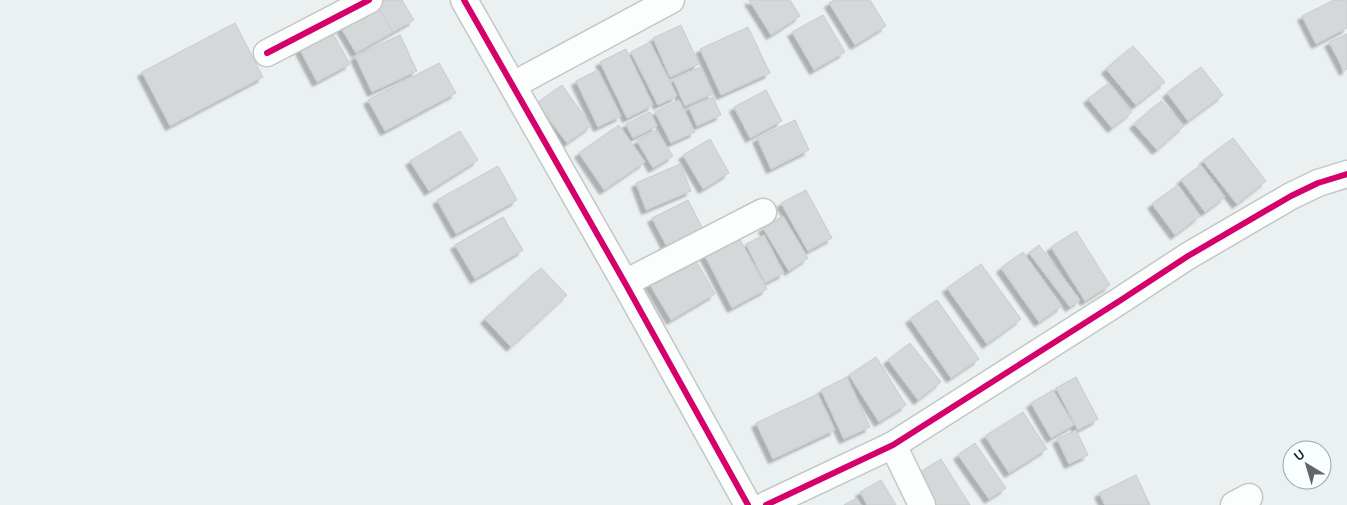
<svg xmlns="http://www.w3.org/2000/svg" width="1347" height="505" font-family="Karla,sans-serif">
	<style>
		.building { fill: #d4d8d8; stroke: #c9cccd; filter: url(#shadow) }
		.lines { fill: none; stroke-linecap: round; stroke-linejoin: round }
		.street-casing { stroke: #c3c7c7; stroke-width: 29 }
		.street { stroke: #fcfdfd; stroke-width: 26 }
		.cycleway-casing { stroke: #f9feff; stroke-width: 9 }
		.cycleway { stroke: #d6006c; stroke-width: 6 }
	</style>
	<defs>
		<filter id="shadow"><feDropShadow dx="-4.5" dy="4.5" stdDeviation="1" flood-color="#0004"/></filter>
	</defs>
	<rect width="100%" height="100%" fill="#ebf0f1"/>
	<g class="building">
		<polygon points="374,0 402,0 414,20 393,32"/>
		<polygon points="374,0 393,32 356,53 337,21"/>
		<polygon points="749,0 790,0 800,16 771,35"/>
		<polygon points="834,0 870,0 886,26 855,45 829,3"/>
		<polygon points="1334,0 1347,0 1347,28 1316,44 1302,16"/>
		<polygon points="823,15 845,52 814,70 792,32"/>
		<polygon points="235,23 263,77 170,126 142,72"/>
		<polygon points="327,23 350,64 317,82 295,40"/>
		<polygon points="681,25 699,64 670,77 653,38"/>
		<polygon points="748,27 770,73 721,95 700,49"/>
		<polygon points="1347,34 1347,69 1344,71 1329,42"/>
		<polygon points="400,35 417,71 372,92 355,56"/>
		<polygon points="650,42 677,96 658,105 631,52"/>
		<polygon points="1133,46 1165,82 1136,105 1106,69"/>
		<polygon points="626,49 653,105 627,118 600,62"/>
		<polygon points="439,63 456,93 385,131 368,100"/>
		<polygon points="701,67 713,94 685,106 673,79"/>
		<polygon points="1201,67 1223,95 1188,121 1167,93"/>
		<polygon points="598,70 621,116 598,127 576,81"/>
		<polygon points="1109,83 1132,112 1112,128 1088,99"/>
		<polygon points="562,85 591,126 567,143 537,103"/>
		<polygon points="766,90 782,121 750,138 734,107"/>
		<polygon points="713,97 721,115 697,126 689,107"/>
		<polygon points="679,100 695,132 671,143 655,112"/>
		<polygon points="1161,101 1184,126 1157,150 1134,124"/>
		<polygon points="650,112 657,126 633,138 626,124"/>
		<polygon points="795,120 809,150 771,169 757,138"/>
		<polygon points="619,125 645,162 604,190 579,153"/>
		<polygon points="656,130 673,156 653,168 637,141"/>
		<polygon points="460,131 478,160 429,191 410,161"/>
		<polygon points="1233,138 1266,181 1237,204 1203,161"/>
		<polygon points="710,139 729,173 703,189 683,155"/>
		<polygon points="680,164 691,191 646,210 636,183"/>
		<polygon points="1201,165 1225,197 1205,212 1181,180"/>
		<polygon points="498,166 517,200 456,234 437,200"/>
		<polygon points="1178,185 1200,216 1175,235 1152,204"/>
		<polygon points="806,190 832,238 808,251 781,203"/>
		<polygon points="688,200 706,235 670,253 652,218"/>
		<polygon points="783,216 808,258 789,271 763,228"/>
		<polygon points="503,217 523,250 475,279 455,245"/>
		<polygon points="1076,231 1110,285 1085,301 1051,247"/>
		<polygon points="737,234 767,289 732,308 703,252"/>
		<polygon points="764,235 784,273 765,283 746,244"/>
		<polygon points="1039,245 1080,300 1070,307 1029,253"/>
		<polygon points="691,252 715,294 671,320 646,278"/>
		<polygon points="1023,252 1062,306 1039,322 1001,268"/>
		<polygon points="981,264 1021,319 987,344 947,288"/>
		<polygon points="541,268 567,295 511,347 485,319"/>
		<polygon points="937,300 979,359 951,378 910,319"/>
		<polygon points="910,343 941,382 918,400 888,360"/>
		<polygon points="876,357 906,405 879,422 849,375"/>
		<polygon points="847,377 870,427 844,439 821,390"/>
		<polygon points="1076,377 1098,419 1078,430 1056,388"/>
		<polygon points="1053,390 1074,425 1051,438 1031,403"/>
		<polygon points="818,394 835,430 773,459 756,423"/>
		<polygon points="1023,412 1047,449 1009,473 985,436"/>
		<polygon points="1076,430 1088,455 1069,464 1057,439"/>
		<polygon points="975,443 1006,488 989,499 958,455"/>
		<polygon points="941,459 970,505 932,505 914,476"/>
		<polygon points="1136,475 1150,505 1105,505 1099,493"/>
		<polygon points="881,480 896,505 867,505 860,492"/>
		<polygon points="857,498 861,505 844,505"/>
	</g>
	<g class="lines">
		<g class="street-casing">
			<g id="street">
				<polyline points="464,0 625,283 748,505"/>
				<polyline points="267,53 369,0"/>
				<polyline points="513,85 671,0"/>
				<polyline points="625,283 763,212"/>
				<polyline points="893,445 922,505"/>
				<polyline points="766,505 893,445 1121,300 1188,256 1291,196 1318,183 1347,174"/>
				<polyline points="1234,505 1249,497"/>
			</g>
		</g>
		<use href="#street" class="street"/>
		<g class="cycleway-casing">
			<g id="cycleway">
				<polyline points="464,0 625,283 748,505"/>
				<polyline points="267,53 369,0"/>
				<polyline points="766,505 893,445 1121,300 1188,256 1291,196 1318,183 1347,174"/>
			</g>
		</g>
		<use href="#cycleway" class="cycleway"/>
	</g>
	<g transform="translate(1307 465) rotate(322)"><circle r="24" fill="#f9feff" stroke="#9fa3a4"/>
	<path d="M0-4L9 19L0 12L-9 19Z" fill="#626666"/>
	<text y="-8" font-size="14" font-weight="bold" text-anchor="middle" fill="#181b1b">U</text>
	</g>
</svg>
